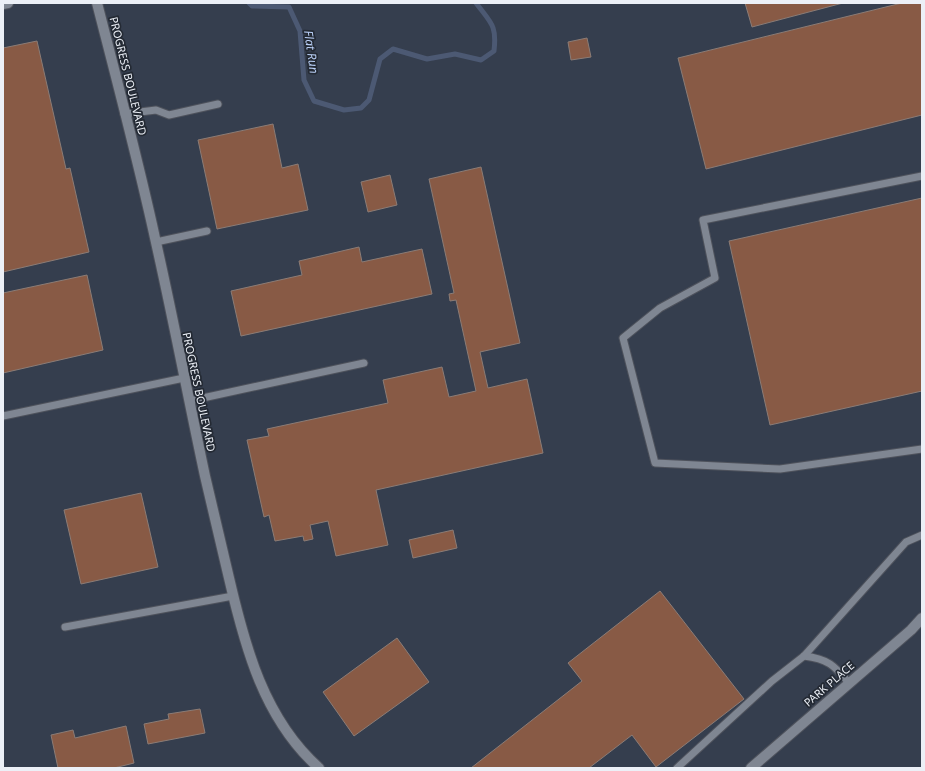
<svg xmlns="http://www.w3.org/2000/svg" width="925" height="771" font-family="'Noto Sans',sans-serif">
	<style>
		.built { fill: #353e4e }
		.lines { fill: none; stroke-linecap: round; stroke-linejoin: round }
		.stream { stroke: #4c5973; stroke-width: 5 }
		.building { fill: #885a45; stroke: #8b7c76 }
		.service-casing { stroke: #4e525c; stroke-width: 9 }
		.minor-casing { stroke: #4e525c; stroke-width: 12 }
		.tertiary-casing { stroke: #4e525c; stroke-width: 12 }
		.service { stroke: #7f8692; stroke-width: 7 }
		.minor { stroke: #7f8692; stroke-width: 10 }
		.tertiary { stroke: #7f8692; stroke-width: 10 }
		.labels { text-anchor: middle; stroke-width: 3.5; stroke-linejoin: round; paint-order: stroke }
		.street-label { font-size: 11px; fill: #ecf0f7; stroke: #242a34 }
		.water-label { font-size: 12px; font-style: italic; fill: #bad0f7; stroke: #242a34 }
	</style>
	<rect width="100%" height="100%" fill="#2e343e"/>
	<polygon class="built" points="8,3 922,3 922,768 3,768 3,4"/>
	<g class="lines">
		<path class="stream" d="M249,3L252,6L289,7L300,31L304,80L314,101L344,110L361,108L369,100L380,59L393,49L427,59L455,54L481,60L494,51C497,25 491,23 476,3"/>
	</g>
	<g class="building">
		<polygon points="745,3 843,3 752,27"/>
		<polygon points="902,3 922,3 922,115 706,169 678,58"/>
		<polygon points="587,38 591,57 571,60 568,42"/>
		<polygon points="37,41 66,169 70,168 89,252 3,272 3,48"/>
		<polygon points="273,124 282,168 298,164 308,210 217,229 198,140"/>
		<polygon points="481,167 520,343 480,352 488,388 527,379 543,453 376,490 388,545 336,556 328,521 310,525 313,539 304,541 303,536 275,541 269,515 264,517 247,440 269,436 267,429 388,403 383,380 442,367 449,397 476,391 456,300 450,301 449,294 454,293 429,179"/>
		<polygon points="390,175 397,205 368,212 361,182"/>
		<polygon points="922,198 922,391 770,425 729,241"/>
		<polygon points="359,247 362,262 422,249 432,294 241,336 231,291 302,275 299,261"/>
		<polygon points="87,275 103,350 3,373 3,293"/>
		<polygon points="141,493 158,567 81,584 64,510"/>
		<polygon points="453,530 457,548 413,558 409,540"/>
		<polygon points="660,591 744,699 656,767 632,735 589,768 471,768 582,681 568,663"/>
		<polygon points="397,638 429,682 354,736 323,692"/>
		<polygon points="200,709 205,733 148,744 144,724 169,719 168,714"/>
		<polygon points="126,726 134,763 114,768 58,768 51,735 73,730 75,738"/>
	</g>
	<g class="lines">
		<g class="service-casing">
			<g id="service">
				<polyline points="124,114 156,110 169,115 218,104"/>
				<polyline points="922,176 703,220 715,278 660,308 623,338 655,463 780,469 922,449"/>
				<polyline points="156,242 207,231"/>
				<polyline points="189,401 364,363"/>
				<polyline points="3,416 184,378"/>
				<polyline points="65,627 233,596"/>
				<path d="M804,656C828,659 834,665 849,683"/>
				<polyline points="677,768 772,681 804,656 906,542 922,535"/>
			</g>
		</g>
		<g class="minor-casing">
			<g id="minor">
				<path d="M97,3C117,81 138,160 155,238C173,317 188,397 205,476C213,510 221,544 229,578C245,647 264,719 319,768"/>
				<polyline points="751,768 911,630 922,618"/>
			</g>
		</g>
		<g class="tertiary-casing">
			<polyline id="tertiary" points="3,4 8,3"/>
		</g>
		<use href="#service" class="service"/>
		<use href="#minor" class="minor"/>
		<use href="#tertiary" class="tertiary"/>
	</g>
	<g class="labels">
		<g class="street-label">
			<text transform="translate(128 76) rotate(76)" y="4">PROGRESS BOULEVARD</text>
			<text transform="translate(199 392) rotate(78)" y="4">PROGRESS BOULEVARD</text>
			<text transform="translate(829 684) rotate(-41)" y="4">PARK PLACE</text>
		</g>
		<g class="water-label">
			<text transform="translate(311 52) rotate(82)" y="4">Flat Run</text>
		</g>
	</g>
	<rect width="925" height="771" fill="none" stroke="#ecf0f7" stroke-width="8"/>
</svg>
